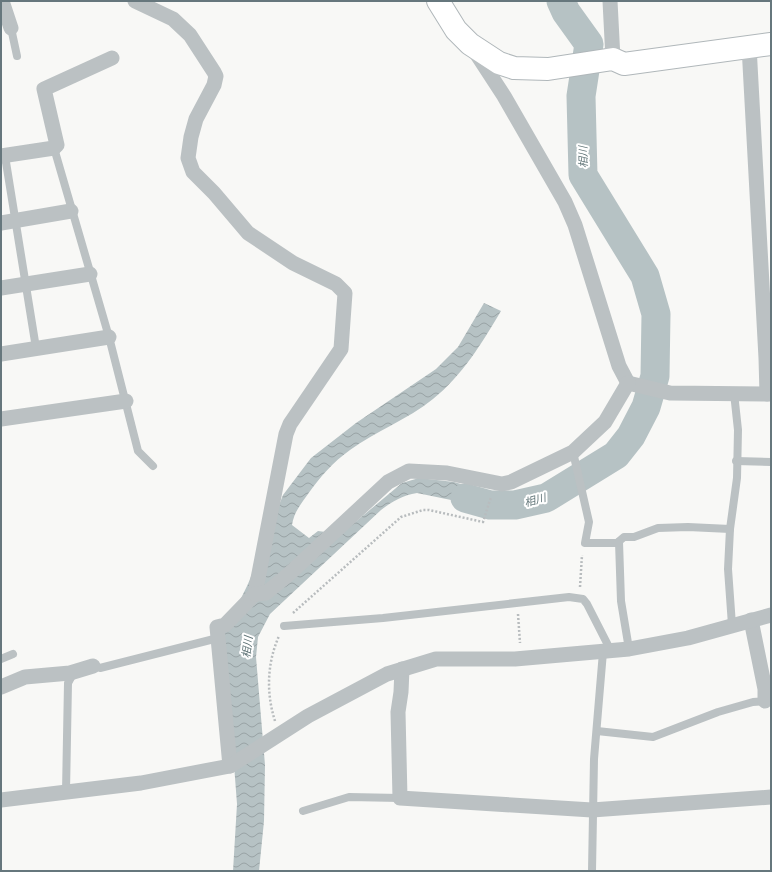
<svg xmlns="http://www.w3.org/2000/svg" width="772" height="872" font-family="'Golos Text','Noto Sans JP',sans-serif">
	<style>
		.water { fill: url(#water-waves) }
		.lines { fill: none; stroke-linecap: round; stroke-linejoin: round }
		.river { stroke: #b6c2c4; stroke-width: 29 }
		.secondary-casing { stroke: #b0b7ba; stroke-width: 24 }
		.path { stroke: #b8bcbe; stroke-width: 2.5; stroke-dasharray: 2 2; stroke-linecap: butt }
		.lane { stroke: #bbc1c3; stroke-width: 8 }
		.street { stroke: #bbc1c3; stroke-width: 15 }
		.secondary { stroke: #fff; stroke-width: 22 }
		.labels { text-anchor: middle; stroke-width: 4; stroke-linejoin: round; paint-order: stroke }
		.water-label { font-size: 11px; font-style: italic; fill: #617578; stroke: #fff }
	</style>
	<defs>
		<pattern id="water-waves" width="16" height="10" patternUnits="userSpaceOnUse"><rect width="16" height="10" fill="#b6c2c4"/><path d="M0 5q4-4 8 0t8 0" fill="none" stroke="#98a2a4"/></pattern>
	</defs>
	<rect width="100%" height="100%" fill="#f8f8f6"/>
	<path class="water" d="M484,303L501,311C482,343 462,376 433,399C407,420 376,431 350,450C333,462 320,477 308,494C301,504 294,512 292,525L309,538L318,531L341,534L402,483L419,478L454,482L505,497L568,491L490,508L417,493C403,495 393,501 381,510L270,614L258,637L256,657L265,765L264,821L259,871H233L237,804L224,633L248,584L283,495L311,458L356,423L436,369L458,347Z"/>
	<g class="lines">
		<polyline class="river" points="465,498 490,505 515,505 546,498 616,455 631,436 646,407 655,376 656,314 645,276 583,175 581,96 589,44 566,12 561,1"/>
		<g class="secondary-casing">
			<polyline id="secondary" points="438,1 456,30 470,44 499,63 514,68 548,69 613,59 624,64 771,44"/>
		</g>
		<g class="path">
			<polyline points="580,587 582,555"/>
			<polyline points="293,613 401,517 423,510 429,510 483,522 491,497"/>
			<polyline points="518,614 520,643"/>
			<path d="M275,721C266,693 267,663 279,636"/>
		</g>
		<g class="lane">
			<polyline points="11,28 17,56"/>
			<polyline points="54,148 109,337 138,451 153,466"/>
			<polyline points="5,156 36,348"/>
			<polyline points="573,452 589,522 585,543 617,543 624,537 634,537 658,528 688,527 730,529"/>
			<polyline points="736,461 771,462"/>
			<polyline points="619,542 621,601 629,649"/>
			<polyline points="732,625 728,569 730,529 737,478 738,430 734,393"/>
			<polyline points="284,626 383,618 569,597 583,599 587,604 611,651"/>
			<polyline points="1,659 13,654"/>
			<polyline points="93,666 100,668 218,638"/>
			<polyline points="597,731 653,737 718,712 753,702 768,701"/>
			<polyline points="66,792 68,683 74,672"/>
			<polyline points="303,811 349,797 400,798"/>
			<polyline points="592,871 594,759 603,652"/>
		</g>
		<g class="street">
			<polyline points="2,1 11,28"/>
			<polyline points="135,1 173,19 190,35 214,72 216,76 214,85 196,119 191,137 188,158 193,172 214,193 248,233 293,263 336,284 345,293 341,349 290,424 286,434 255,594 225,625 217,627 230,766"/>
			<polyline points="610,1 613,59"/>
			<polyline points="749,46 766,358 767,394"/>
			<polyline points="474,50 504,96 565,202 575,225 619,366 628,383"/>
			<polyline points="1,156 54,148 57,145 44,89 112,58"/>
			<polyline points="1,223 71,211"/>
			<polyline points="1,288 90,274"/>
			<polyline points="1,354 109,337"/>
			<polyline points="628,383 670,393 771,394"/>
			<polyline points="1,419 126,401"/>
			<polyline points="255,594 266,593 289,574 388,482 409,471 447,473 502,484 511,482 573,452 605,422 628,383"/>
			<polyline points="751,620 765,689 765,701"/>
			<polyline points="402,669 401,692 398,712 400,798 592,810 771,797"/>
			<polyline points="1,687 25,677 70,673 93,666"/>
			<polyline points="1,800 141,783 230,766 308,716 387,674 436,659 515,659 629,649 688,638 771,615"/>
		</g>
		<use href="#secondary" class="secondary"/>
	</g>
	<g class="labels">
		<g class="water-label">
			<text transform="translate(583 157) rotate(-91)" y="4">相川</text>
			<text transform="translate(535 500) rotate(-15)" y="4">相川</text>
			<text transform="translate(247 647) rotate(-83)" y="4">相川</text>
		</g>
	</g>
	<rect width="772" height="872" fill="none" stroke="#66777d" stroke-width="4"/>
</svg>
